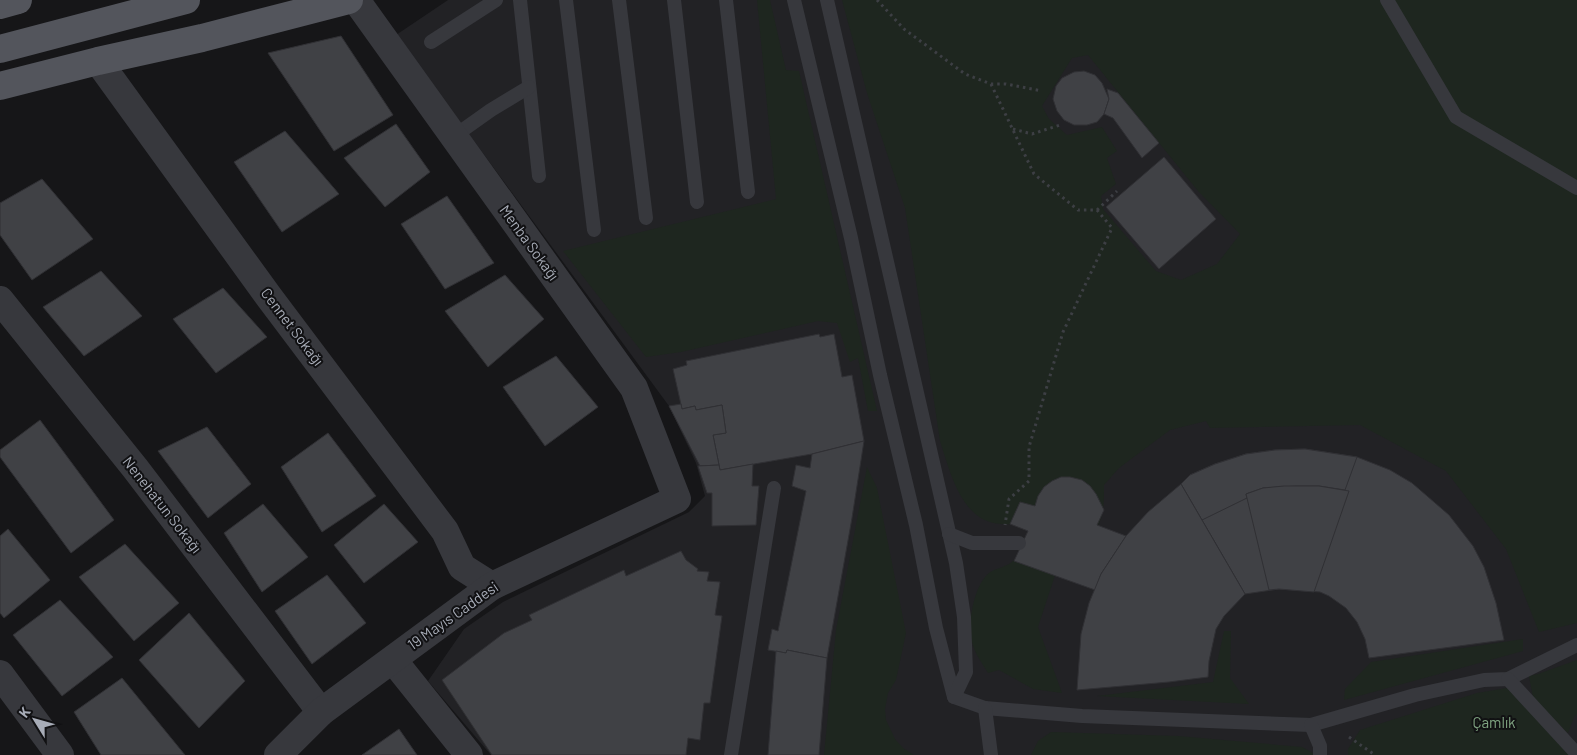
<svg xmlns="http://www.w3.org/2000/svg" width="1577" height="755" font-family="Barlow,sans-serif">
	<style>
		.built { fill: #222225 }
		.green { fill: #1e261f; fill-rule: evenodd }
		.building { fill: #404145; stroke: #303034 }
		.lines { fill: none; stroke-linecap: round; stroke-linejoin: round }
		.path { stroke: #3d3f44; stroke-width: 3; stroke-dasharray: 2.5 4; stroke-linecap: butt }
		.lane { stroke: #37383d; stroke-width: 14 }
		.street { stroke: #37383d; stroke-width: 28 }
		.primary { stroke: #53555c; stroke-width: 28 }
		.labels { text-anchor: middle; stroke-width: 4; stroke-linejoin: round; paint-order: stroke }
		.street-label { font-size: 15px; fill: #a8adb8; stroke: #111113 }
		.park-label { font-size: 15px; fill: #7fa381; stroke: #111113 }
	</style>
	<rect width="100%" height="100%" fill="#161618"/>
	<polygon class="built" points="448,0 1373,0 1577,209 1577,755 491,755 428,681 464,629 503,602 689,512 705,496 696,463 669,406 396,35"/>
	<g class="green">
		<polygon points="757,0 770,0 786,70 799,71 877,411 868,411 858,358 850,362 837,323 818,321 681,352 646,357 563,251 776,199"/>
		<path d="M842,0H1577V623L1539,632L1506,549L1446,471L1360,425L1210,428L1206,421L1170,430L1119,468L1104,485C1104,502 1105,524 1089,536C1082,541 1072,544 1064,548L1038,627L1062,693L1033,689L999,670L988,673C982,663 975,654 972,642C967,624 974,585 989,573C996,568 1007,567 1013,561C1018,558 1029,530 1032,523C1022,523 1011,525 1001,524C961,522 950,471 940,441L905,208L867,93ZM1088,55L1198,191L1240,234L1217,264L1181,280L1156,271L1103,209L1101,196L1116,184L1107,158L1117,151L1102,127L1067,135L1049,119L1042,106L1072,58Z"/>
		<polygon points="867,467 877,488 906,633 896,680 888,693 885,709 886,720 895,739 903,748 914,755 824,755 836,630"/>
		<polygon points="1224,631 1231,631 1230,678 1249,704 1097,696 1213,682"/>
		<polygon points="1523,639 1523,651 1344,700 1345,689 1371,662"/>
		<polygon points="1577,660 1577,714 1574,717 1568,733 1533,698 1529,676 1538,674"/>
		<polygon points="1507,688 1569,755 1348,755 1348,749 1360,730 1477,693"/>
		<polygon points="1051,732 1178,736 1302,747 1313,753 1313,755 1031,755 1038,741"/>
	</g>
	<g class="building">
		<polygon points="341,36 393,115 334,151 268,53"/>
		<polygon points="1084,71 1095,75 1102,83 1109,99 1104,114 1097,122 1087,125 1074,125 1064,120 1057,111 1053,99 1056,86 1062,78 1074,72"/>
		<polygon points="1107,89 1118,93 1159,143 1142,158 1113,118 1104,114 1109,99"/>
		<polygon points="396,124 430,172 385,207 344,158"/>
		<polygon points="285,131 339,194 282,232 234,162"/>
		<polygon points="1164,157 1216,219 1159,269 1106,207"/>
		<polygon points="42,179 93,239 32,280 0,235 0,203"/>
		<polygon points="447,196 494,263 445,289 401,224"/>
		<polygon points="101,271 142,316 84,356 43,307"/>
		<polygon points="505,275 544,319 488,367 445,311"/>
		<polygon points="223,288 267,337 216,373 173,319"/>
		<polygon points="819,334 820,337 834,334 842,377 852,375 864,441 812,454 720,470 713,435 726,433 722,405 696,410 695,406 682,409 673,369 687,365 686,361"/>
		<polygon points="556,356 598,407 545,446 503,387"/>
		<polygon points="681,404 682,409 695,406 696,410 722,405 726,433 713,435 719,465 700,466 669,406"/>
		<polygon points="40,420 114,520 71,553 0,457 0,450"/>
		<polygon points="207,427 251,484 208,518 158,451"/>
		<polygon points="328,433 376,496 322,532 281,467"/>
		<polygon points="864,441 852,518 827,658 787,650 786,653 768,650 772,629 778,631 806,491 792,486 796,465 810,468 812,454"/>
		<polygon points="1305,449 1357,457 1390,470 1412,483 1449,515 1473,546 1484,567 1496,603 1504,640 1369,658 1365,639 1357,622 1346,608 1329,596 1320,592 1279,589 1245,594 1181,484 1190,475 1215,464 1246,454 1275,450"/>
		<polygon points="1305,449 1357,457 1345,490 1319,486 1297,486 1263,488 1246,494 1247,498 1202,520 1181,484 1190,475 1215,464 1246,454 1275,450"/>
		<polygon points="753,464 752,486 759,486 756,525 712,526 712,493 707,493 698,466 719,465 720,470"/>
		<polygon points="1061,477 1070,477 1082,480 1090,486 1096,494 1104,510 1097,525 1126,536 1101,574 1095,590 1014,561 1028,531 1010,524 1020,502 1035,506 1038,496 1044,487 1052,481"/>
		<polygon points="1181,484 1245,594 1224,616 1216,629 1209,661 1208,677 1169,682 1077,690 1081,634 1089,603 1101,574 1126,536 1148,512"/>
		<polygon points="1284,486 1319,486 1349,491 1314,592 1279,589 1269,590 1246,494 1263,488"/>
		<polygon points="263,504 308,557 262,592 224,533"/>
		<polygon points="384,504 418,542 364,583 334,545"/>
		<polygon points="8,529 50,580 4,618 0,613 0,536"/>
		<polygon points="125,544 179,603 134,641 79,577"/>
		<polygon points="681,551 686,560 698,569 697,571 709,572 707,581 720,582 715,615 722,616 710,703 704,703 700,740 688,738 686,755 492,755 442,680 504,633 532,620 529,615 624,570 626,576"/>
		<polygon points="327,575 366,623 312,664 275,611"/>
		<polygon points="60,600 113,657 62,696 13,635"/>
		<polygon points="189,613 245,681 199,728 139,660"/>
		<polygon points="787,650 827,658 819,755 768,755 776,651 786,653"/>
		<polygon points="122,678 185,755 101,755 74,712"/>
		<polygon points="399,729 417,755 362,755"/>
	</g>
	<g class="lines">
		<g class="path">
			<polyline points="877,0 904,29 965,74 991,84 1006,84 1042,91"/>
			<polyline points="991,84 1034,174 1078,210 1097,210 1112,228 1063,332 1029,447 1029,481 1009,499 1005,525"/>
			<polyline points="1013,129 1032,134 1060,125"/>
			<polyline points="1097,210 1117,191"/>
			<polyline points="1349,737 1375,755"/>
		</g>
		<g class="lane">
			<polyline points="520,0 539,176"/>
			<polyline points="566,0 594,230"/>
			<polyline points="619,0 646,218"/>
			<polyline points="674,0 697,202"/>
			<polyline points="726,0 748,192"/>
			<polyline points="794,0 851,238 880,375 916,525 936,628 954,697 985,708 1082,716 1311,725 1415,695 1484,680 1508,679 1577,645"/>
			<polyline points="827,0 956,563 964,617 966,672 954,697"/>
			<polyline points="1387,0 1456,117 1577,188"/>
			<polyline points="431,42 496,0"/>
			<polyline points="453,137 491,110 529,87"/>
			<polyline points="949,534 972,543 1019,543"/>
			<polyline points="1508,679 1577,754"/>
			<polyline points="985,708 991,755"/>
			<polyline points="1311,725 1320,746 1320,755"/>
			<polyline points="731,755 774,488"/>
		</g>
		<g class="street">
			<polyline points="98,61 269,297 445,531 462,567 492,586"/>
			<polyline points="0,300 135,468 321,712"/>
			<polyline points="393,660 469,755"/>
			<polyline points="0,674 60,755"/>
			<polyline points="278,755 321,712 492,586 677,499 634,388 356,0"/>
		</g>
		<g class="primary">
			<polyline points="0,5 18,0"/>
			<polyline points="0,49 186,0"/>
			<polyline points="0,86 98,61 202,38 349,0"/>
		</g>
	</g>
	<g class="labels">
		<g class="street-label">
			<text transform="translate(529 243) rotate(54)" y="5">Menba Sokağı</text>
			<text transform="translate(292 327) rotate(53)" y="5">Cennet Sokağı</text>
			<text transform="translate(162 505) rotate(52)" y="5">Nenehatun Sokağı</text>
			<text transform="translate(453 616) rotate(-35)" y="5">19 Mayıs Caddesi</text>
		</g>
		<g class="park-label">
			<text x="1494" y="728">Çamlık</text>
		</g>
	</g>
	<g transform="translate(35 720) rotate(307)" stroke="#111113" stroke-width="4" paint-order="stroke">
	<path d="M0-4L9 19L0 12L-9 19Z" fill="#a8adb8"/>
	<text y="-8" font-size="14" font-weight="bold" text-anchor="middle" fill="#a8adb8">K</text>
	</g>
</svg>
